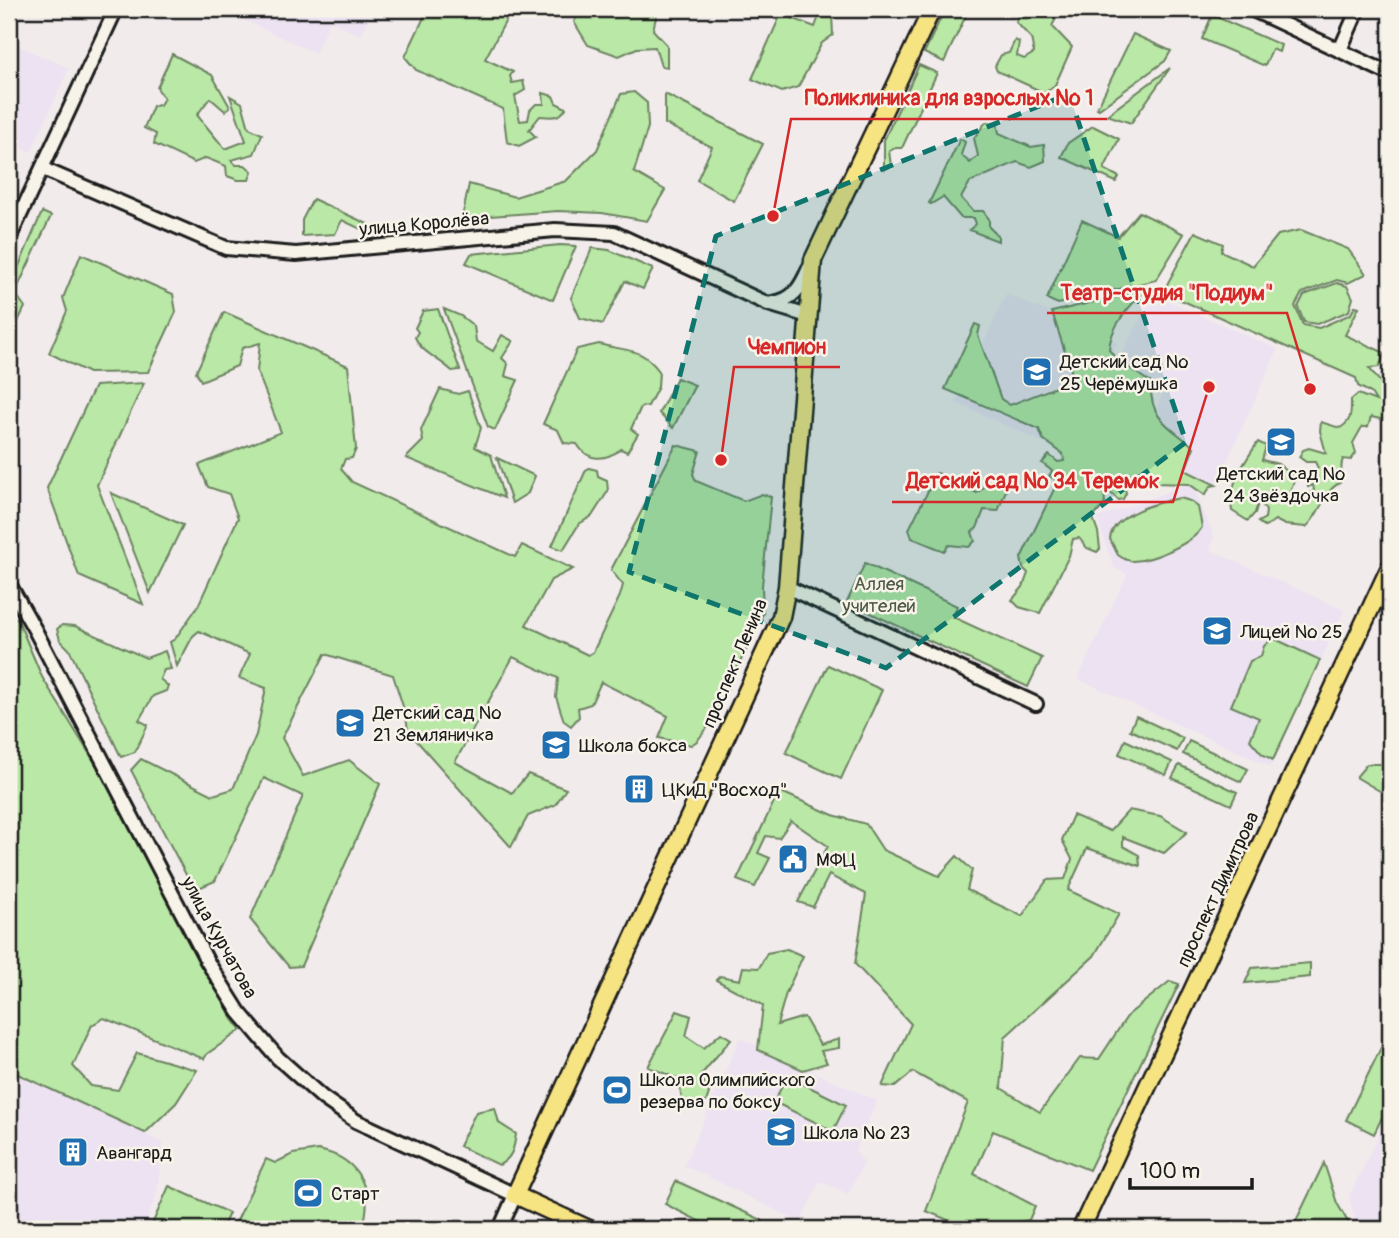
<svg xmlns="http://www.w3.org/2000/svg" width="1399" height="1238" font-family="Pangolin,sans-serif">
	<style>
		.built { fill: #ece2f1 }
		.green { fill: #bae8a6; stroke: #6b8261; stroke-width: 2 }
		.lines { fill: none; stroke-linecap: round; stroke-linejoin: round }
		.minor-casing { stroke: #1c1c1c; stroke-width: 18 }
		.major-casing { stroke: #1c1c1c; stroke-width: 21 }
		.minor { stroke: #f7f3e8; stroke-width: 12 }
		.major { stroke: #f6e381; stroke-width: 16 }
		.marked { fill: #0f766e; fill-opacity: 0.2; stroke: #0f766e; stroke-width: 5; stroke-dasharray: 14 9; stroke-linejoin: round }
		.labels { text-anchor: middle; stroke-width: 5; stroke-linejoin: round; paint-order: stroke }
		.street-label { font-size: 19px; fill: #1c1c1c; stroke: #f7f3e8 }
		.poi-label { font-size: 19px; fill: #1c1c1c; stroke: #f7f3e8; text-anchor: start }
		.park-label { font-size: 19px; fill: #4b5945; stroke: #f7f3e8 }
		.leader { fill: none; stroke: #d62828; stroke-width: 2.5 }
		.callout-dot { fill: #d62828; stroke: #f7f3e8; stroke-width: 2.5 }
		.callout-label { font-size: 21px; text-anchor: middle; font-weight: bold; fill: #d62828; stroke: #f7f3e8; stroke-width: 5; stroke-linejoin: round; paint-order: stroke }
	</style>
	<rect width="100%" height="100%" fill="#f2ebec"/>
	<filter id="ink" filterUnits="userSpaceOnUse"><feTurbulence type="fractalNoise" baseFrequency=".0143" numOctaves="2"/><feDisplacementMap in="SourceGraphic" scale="14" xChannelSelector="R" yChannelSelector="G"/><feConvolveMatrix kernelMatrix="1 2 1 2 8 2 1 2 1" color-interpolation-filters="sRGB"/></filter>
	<g filter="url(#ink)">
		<g class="built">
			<polygon points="220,9 373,9 360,35 330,21 315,53"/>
			<polygon points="9,42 69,68 31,152 9,142"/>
			<polygon points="1006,294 1117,342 1066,453 956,403"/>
			<polygon points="1153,295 1278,349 1216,485 1185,470 1194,447 1155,413 1163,392 1118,360"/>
			<polygon points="1192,483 1214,537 1210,550 1344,610 1271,767 1078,679 1127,574 1114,568 1097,518"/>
			<polygon points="740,1038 877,1101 855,1151 864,1162 848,1194 820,1181 800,1222 684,1165"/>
			<polygon points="9,1071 163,1143 157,1193 143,1229 9,1229"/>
			<polygon points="1390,1112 1390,1229 1363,1229 1354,1215 1349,1197"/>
		</g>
		<g class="green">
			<path d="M428,9H512L485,59L513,72L510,76L512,83L523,81L525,90L515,96L520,121L528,120L530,110L536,104H544L543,93L553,96L556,103L566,108C560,119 551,117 540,116L529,130L536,137L519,146L507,142L503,109L416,70L405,57Z"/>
			<polygon points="580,9 658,9 653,30 667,45 667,67 661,66 655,47 637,48 619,56 588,45 574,22"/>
			<polygon points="804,9 819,9 832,14 833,35 822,43 798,87 782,92 752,79 781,14 815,27 819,16"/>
			<polygon points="945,9 969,9 944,62 924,53"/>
			<polygon points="1023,9 1061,9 1052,26 1072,47 1055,85 1045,93 997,71 995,66 1001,55 1009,53 1015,40 1019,42 1017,56 1024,59 1034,53 1031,38 1016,22"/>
			<polygon points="1212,15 1281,45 1279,52 1272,49 1265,66 1202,39"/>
			<polygon points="1133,34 1171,51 1165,61 1099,109 1097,108"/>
			<polygon points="172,54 212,75 230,107 225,111 210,98 197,115 225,149 246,141 230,96 242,103 249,128 262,134 254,154 231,160 236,165 245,165 252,171 249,180 238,180 227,176 226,166 206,158 194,163 154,144 156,134 144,128 153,106 160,105 164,98 157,88"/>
			<polygon points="919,65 937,73 902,148 895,148 889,151 891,166 884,170 884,140"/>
			<polygon points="1170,68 1131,123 1107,115"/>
			<polygon points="634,92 647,103 648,127 634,172 665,190 647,221 602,213 558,211 462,218 469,184 515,197 566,181 597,150 621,94"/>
			<polygon points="665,94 763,144 734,201 697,180 712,147 665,124"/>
			<polygon points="986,122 997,123 999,133 1031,147 1044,145 1045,161 1031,167 1017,162 970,182 961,198 973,211 983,211 989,219 989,227 998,236 998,241 969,230 976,224 974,218 961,218 943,197 931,204 929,203 960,139 965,142 961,155 970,163 978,156 974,138"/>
			<polygon points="1093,126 1119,139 1104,169 1119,177 1116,182 1061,157 1068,143"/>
			<polygon points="313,199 370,225 367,232 342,220 335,234 302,236 302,220"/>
			<polygon points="42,212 51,216 15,293 25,307 9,340 9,289"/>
			<polygon points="1139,212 1184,234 1156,280 1058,304 1047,299 1082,220 1118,237"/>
			<path d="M1301,230L1348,249L1366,274L1348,283L1337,280L1302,293L1295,306L1303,325L1319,328L1351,314L1355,306L1359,307L1345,335L1385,353L1379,367L1369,368L1390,394V421L1371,417L1368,427H1362L1353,443L1356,453L1351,460L1343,459C1339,467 1344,475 1340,483C1323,490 1321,515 1306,527L1285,525L1275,520L1265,527L1258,522L1265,518L1266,511L1259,500L1255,513L1248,521L1232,511C1228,484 1244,463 1258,442L1266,446L1262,460L1278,464L1292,475L1294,481L1290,491L1293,498L1302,500L1314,490L1313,485L1308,487L1307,480L1318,468L1315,462H1306L1299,457L1303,450L1309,448L1326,453L1320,431L1321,422L1340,428C1352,421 1351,413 1351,400L1358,394L1376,401L1371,393L1358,386L1356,378L1163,292L1195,232L1223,244L1221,251L1253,266L1278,235Z"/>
			<polygon points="560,245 576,246 553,300 466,263 471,254"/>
			<polygon points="592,248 609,250 653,269 643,289 625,281 603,324 580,318 571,298"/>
			<polygon points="81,254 173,294 176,312 148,372 89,373 49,353 67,311 63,298"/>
			<polygon points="1337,283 1347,286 1353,298 1349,311 1317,324 1304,322 1298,307 1304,295"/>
			<path d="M1148,289C1130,304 1110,327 1109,350L1118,360L1151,383C1149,419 1169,426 1194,447L1185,470L1216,485L1211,486L1205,495L1189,484L1154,483L1143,475H1129L1123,480L1126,493L1123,499L1118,500L1111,493L1104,491L1105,503L1093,518L1098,532L1100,549L1097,552L1087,548L1079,538L1073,539L1069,556L1040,613L1019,607L1012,600L1023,587L1028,573L1023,568L1021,558L1058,481L1049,476L1052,471L1042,463L1049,455L1058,462L1064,461L1063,454L1043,439L1039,429L945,389L975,324L980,326L978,335L1001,399L1010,405L1074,380L1052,312Z"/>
			<path d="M438,309L460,370L452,371C439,358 422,354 415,337L418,332L415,328L423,311Z"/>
			<polygon points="444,309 461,316 474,326 476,341 493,351 502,335 513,341 502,358 508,364 505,376 518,380 495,430 488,427"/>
			<polygon points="224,312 348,366 356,449 352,458 345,459 341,469 352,482 515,557 522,545 573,569 551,580 526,625 588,655 593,652 620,596 623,585 611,570 676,445 700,451 693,474 696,481 744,501 762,494 771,497 762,586 763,613 748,646 708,727 697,741 691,745 659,738 668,716 601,682 591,704 578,708 579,717 571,726 564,721 556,697 558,678 513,657 455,762 512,793 528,774 566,789 555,805 528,816 511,847 408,731 406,716 393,675 325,654 282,738 303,776 349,760 380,784 301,966 289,967 250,919 303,796 264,778 215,881 194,890 131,770 141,759 213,795 233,789 256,735 266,688 239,678 250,654 199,631 193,636 177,666 170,642 175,639 198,606 238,518 229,494 208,487 199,465 281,432 257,371 260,343 242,348 237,366 201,381 196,372"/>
			<path d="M599,344C627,352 640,346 659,371L658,387L648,406L641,407L631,429L638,434L627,452L621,449C605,461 588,462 577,444L564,443L558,430L543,424L577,349Z"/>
			<polygon points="677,378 695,385 673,428 659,413"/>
			<polygon points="144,383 97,485 143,604 79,576 47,488 95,386"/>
			<polygon points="440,389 458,394 468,391 481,428 475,447 491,455 504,498 406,458 423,441 421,430"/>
			<polygon points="497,458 535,476 528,493 512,503"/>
			<polygon points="589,468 597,470 598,476 607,480 608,491 592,516 579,524 563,550 552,546 586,470"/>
			<polygon points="937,473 977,493 995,477 1009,482 998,511 984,510 977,528 972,532 975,541 969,547 949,545 944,551 912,538 909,529"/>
			<polygon points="111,493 183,525 150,593"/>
			<path d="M1180,498L1190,501L1198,507L1202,527C1194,543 1151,561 1133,561C1128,561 1122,558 1118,555L1110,539C1112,514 1158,502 1180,498Z"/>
			<polygon points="865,563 957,606 953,617 1042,658 1028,687 847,602"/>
			<polygon points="17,618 42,677 108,784 232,1018 241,1030 207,1054 204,1059 104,1018 92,1025 73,1066 91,1086 118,1090 137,1053 197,1070 176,1103 145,1133 9,1070 9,620"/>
			<polygon points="62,625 75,626 146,658 165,651 171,669 164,670 160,679 168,686 166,691 153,696 139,720 148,725 135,752 121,757 69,649 60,640 57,629"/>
			<polygon points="1273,638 1320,660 1273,760 1262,754 1250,740 1259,718 1231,706 1250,661 1261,656 1264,646"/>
			<polygon points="828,665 882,690 841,779 786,753"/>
			<polygon points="1136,716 1183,738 1177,751 1130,730"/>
			<polygon points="1125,740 1172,762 1166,775 1119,754"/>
			<polygon points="1189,741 1248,769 1241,782 1183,754"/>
			<polygon points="1390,758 1390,797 1356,777 1367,764 1385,764"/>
			<polygon points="1179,765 1237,792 1231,805 1172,778"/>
			<polygon points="779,791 833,815 866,824 883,850 939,876 957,856 972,870 967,890 1022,916 1047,880 1065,879 1072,859 1062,840 1073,815 1110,831 1129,810 1160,816 1187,832 1164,853 1123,837 1123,846 1139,855 1140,866 1087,848 1068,890 1119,914 1094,956 1005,1037 1001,1088 1040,1112 1080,1058 1099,1059 1128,1015 1170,981 1179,984 1089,1170 993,1131 974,1174 1035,1206 1029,1220 993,1227 992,1229 970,1229 926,1211 968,1102 913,1072 895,1087 882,1086 911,1024 855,964 866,894 829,875 813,907 798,902 828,846 791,821 779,838 766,836 758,853 770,858 755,887 737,880"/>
			<polygon points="787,949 803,956 786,993 777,1025 804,1017 820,1045 839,1039 839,1048 821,1051 827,1063 803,1070 758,1050 763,1005 716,980 720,976 740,980 743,967 759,968 767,953"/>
			<polygon points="1310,963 1310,977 1245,983 1252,968"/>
			<polygon points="677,1011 691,1016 686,1036 704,1048 721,1033 731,1039 701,1075 709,1093 706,1102 682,1102 679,1079 648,1067"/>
			<polygon points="1390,1029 1390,1101 1374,1134 1346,1120"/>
			<polygon points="787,1076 846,1105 833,1131 774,1102"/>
			<path d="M495,1108L499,1123L516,1134C514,1149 512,1158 499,1165L459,1146L476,1112Z"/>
			<path d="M318,1150C360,1158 375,1191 362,1229H233L266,1159L275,1163L293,1154Z"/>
			<polygon points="1324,1163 1337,1203 1352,1229 1292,1229"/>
			<polygon points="676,1181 762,1220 766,1229 709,1229 709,1226 665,1204"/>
			<polygon points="169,1186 229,1213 222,1229 150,1229"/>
		</g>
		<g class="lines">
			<g class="minor-casing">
				<g id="minor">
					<polyline points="1251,9 1390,74"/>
					<polyline points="1340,50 1358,9"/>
					<polyline points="43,169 226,248 296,254 555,230 614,233 768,304 808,316"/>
					<polyline points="9,239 116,9"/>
					<path d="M772,303C793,301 801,287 809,268"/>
					<polyline points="9,584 35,630 207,961 239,1012 278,1058 323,1098 356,1121 515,1195 500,1229"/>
					<polyline points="787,587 1036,704"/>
				</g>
			</g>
			<g class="major-casing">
				<g id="major">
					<polyline points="589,1229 515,1195 781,617 787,587 813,260 932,9"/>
					<polyline points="1081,1229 1390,567"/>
				</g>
			</g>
			<use href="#minor" class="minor"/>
			<use href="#major" class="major"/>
		</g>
	</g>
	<path class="marked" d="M1069,94L1186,442L886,668L629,572L716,236Z"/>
	<defs>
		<g id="school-square" transform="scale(1.575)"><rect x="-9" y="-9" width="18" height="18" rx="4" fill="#1f6fb2" stroke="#f7f3e8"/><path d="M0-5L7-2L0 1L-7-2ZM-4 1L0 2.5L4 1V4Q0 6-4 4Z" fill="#fff"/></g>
		<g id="building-square" transform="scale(1.575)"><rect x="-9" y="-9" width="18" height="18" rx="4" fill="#1f6fb2" stroke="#f7f3e8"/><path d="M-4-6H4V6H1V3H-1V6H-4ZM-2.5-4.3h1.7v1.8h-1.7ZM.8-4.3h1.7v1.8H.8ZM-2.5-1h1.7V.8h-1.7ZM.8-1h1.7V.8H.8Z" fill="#fff"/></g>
		<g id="civic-square" transform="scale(1.575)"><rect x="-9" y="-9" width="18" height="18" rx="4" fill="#1f6fb2" stroke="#f7f3e8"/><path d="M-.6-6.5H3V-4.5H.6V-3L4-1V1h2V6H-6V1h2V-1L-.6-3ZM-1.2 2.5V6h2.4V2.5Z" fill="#fff"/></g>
		<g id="stadium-square" transform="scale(1.575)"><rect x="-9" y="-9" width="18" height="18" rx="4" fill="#1f6fb2" stroke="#f7f3e8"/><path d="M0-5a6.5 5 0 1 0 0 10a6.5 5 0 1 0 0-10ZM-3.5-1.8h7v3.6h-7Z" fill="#fff"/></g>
	</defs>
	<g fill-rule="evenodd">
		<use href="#school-square" x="1037" y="372"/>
		<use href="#school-square" x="1281" y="442"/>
		<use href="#school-square" x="1217" y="631"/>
		<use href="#school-square" x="350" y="723"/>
		<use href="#school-square" x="556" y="745"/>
		<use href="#building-square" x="639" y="789"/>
		<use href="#civic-square" x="793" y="859"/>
		<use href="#stadium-square" x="617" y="1090"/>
		<use href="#school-square" x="781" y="1132"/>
		<use href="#building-square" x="73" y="1152"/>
		<use href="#stadium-square" x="308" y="1193"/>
	</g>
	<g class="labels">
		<g class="street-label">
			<text transform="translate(424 223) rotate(-5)" y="7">улица Королёва</text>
			<text transform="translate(734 663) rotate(-67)" y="7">проспект Ленина</text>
			<text transform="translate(1217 889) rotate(-65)" y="7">проспект Димитрова</text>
			<text transform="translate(220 937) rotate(61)" y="7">улица Курчатова</text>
		</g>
		<g class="poi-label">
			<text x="1060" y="368">Детский сад №<tspan x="1060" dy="22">25 Черёмушка</tspan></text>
			<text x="1281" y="480" text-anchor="middle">Детский сад №<tspan x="1281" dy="22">24 Звёздочка</tspan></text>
			<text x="1240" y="638">Лицей № 25</text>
			<text x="373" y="719">Детский сад №<tspan x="373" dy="22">21 Земляничка</tspan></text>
			<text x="579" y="752">Школа бокса</text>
			<text x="662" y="796">ЦКиД "Восход"</text>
			<text x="816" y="866">МФЦ</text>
			<text x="640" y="1086">Школа Олимпийского<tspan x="640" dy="22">резерва по боксу</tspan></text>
			<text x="804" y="1139">Школа № 23</text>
			<text x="96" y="1159">Авангард</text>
			<text x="331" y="1200">Старт</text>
		</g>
		<g class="park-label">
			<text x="879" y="590">Аллея<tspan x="879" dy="22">учителей</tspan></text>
		</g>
	</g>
	<path class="leader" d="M773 216L791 119H1107M1310 389L1287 313H1047M721 460L734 367H840M1209 387L1173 502H892"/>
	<g class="callout-dot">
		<circle cx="773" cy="216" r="7"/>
		<circle cx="1310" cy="389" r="7"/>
		<circle cx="721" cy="460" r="7"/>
		<circle cx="1209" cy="387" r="7"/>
	</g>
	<g class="callout-label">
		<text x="949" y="105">Поликлиника для взрослых № 1</text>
		<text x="1167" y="300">Театр-студия "Подиум"</text>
		<text x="787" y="354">Чемпион</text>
		<text x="1033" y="488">Детский сад № 34 Теремок</text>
	</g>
	<rect width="1399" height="1238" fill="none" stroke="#f7f3e8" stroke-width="35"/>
	<rect x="18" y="18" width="1364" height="1203" fill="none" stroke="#1c1c1c" stroke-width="2.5" filter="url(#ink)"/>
	<path d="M1130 1178v10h122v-10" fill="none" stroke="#1c1c1c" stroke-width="3.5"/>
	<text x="1140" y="1178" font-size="21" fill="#1c1c1c" stroke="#f7f3e8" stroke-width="5" paint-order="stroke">100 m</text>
</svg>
